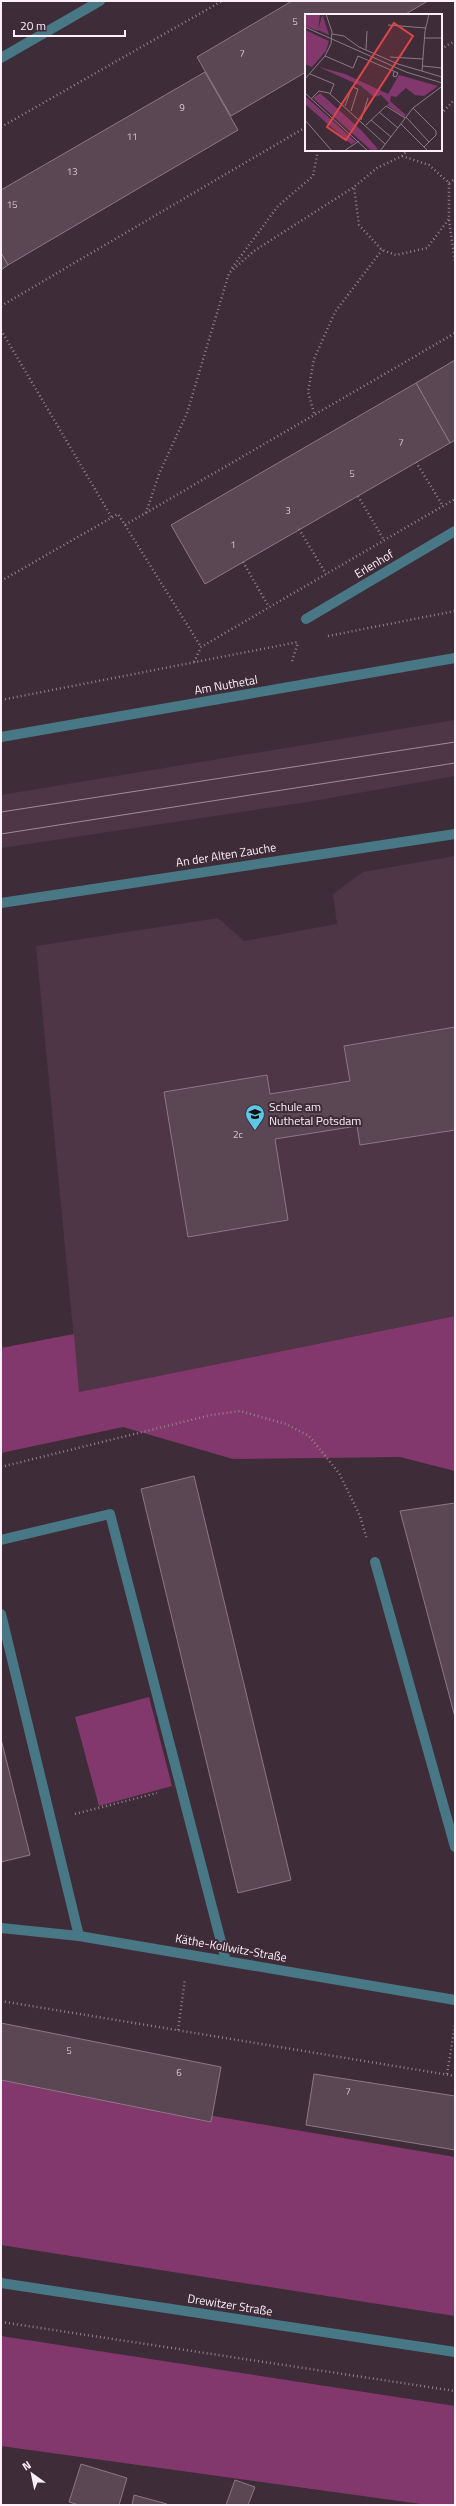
<svg xmlns="http://www.w3.org/2000/svg" width="456" height="2506" font-family="'Titillium Web',sans-serif">
	<style>
		.built { fill: #4f3647 }
		.green { fill: #82386d }
		.building { fill: #5b4654; stroke: #8e7785 }
		.lines { fill: none; stroke-linecap: round; stroke-linejoin: round }
		.path { stroke: #93828d; stroke-width: 2.5; stroke-dasharray: 1 3; stroke-linecap: butt }
		.service { stroke: #487785; stroke-width: 10 }
		.minor { stroke: #487785; stroke-width: 10 }
		.tertiary { stroke: #487785; stroke-width: 10 }
		.tram { stroke: #9e8e98; stroke-width: 1 }
		.labels { text-anchor: middle; stroke-width: 4; stroke-linejoin: round; paint-order: stroke }
		.number-label { font-size: 10px; fill: #d4c6cf }
		.street-label { font-size: 12px; fill: #fdf0f8; stroke: #3f2c39 }
		.poi-label { font-size: 12px; fill: #fdf0f8; stroke: #3f2c39; text-anchor: start }
		.inset-road { fill: none; stroke: #8b7a85; stroke-width: 1 }
		.view { fill: #dc4647; fill-opacity: 0.15; stroke: #dc4647; stroke-width: 2 }
		.inset-edge { fill: none; stroke: #fdf0f8; stroke-width: 2 }
	</style>
	<rect width="100%" height="100%" fill="#3f2c39"/>
	<g class="built">
		<polygon points="455,720 455,776 307,802 1,848 1,795"/>
		<polygon points="455,856 455,1316 79,1392 36,946 218,918 244,941 337,924 333,894 363,872"/>
	</g>
	<g class="green">
		<polygon points="455,1316 455,1471 400,1457 233,1459 123,1427 1,1453 1,1348 74,1334 79,1392"/>
		<polygon points="149,1697 172,1786 99,1806 75,1717"/>
		<polygon points="1,2080 455,2157 455,2316 1,2245"/>
		<polygon points="1,2336 455,2406 455,2505 428,2505 1,2446"/>
	</g>
	<g class="building">
		<polygon points="292,1 428,1 404,15 306,15 306,72 231,116 197,57"/>
		<polygon points="205,72 238,130 8,265 1,253 1,190"/>
		<polygon points="1,253 8,265 1,270"/>
		<polygon points="455,360 455,440 450,443 416,383"/>
		<polygon points="416,383 450,443 205,584 171,525"/>
		<polygon points="455,1027 455,1130 360,1145 357,1126 275,1139 288,1220 188,1237 164,1092 267,1075 270,1094 350,1081 344,1046"/>
		<polygon points="194,1476 291,1880 238,1893 141,1489"/>
		<polygon points="455,1503 455,1717 400,1511"/>
		<polygon points="1,1739 30,1855 1,1862"/>
		<polygon points="1,2023 221,2067 211,2122 1,2080"/>
		<polygon points="314,2074 455,2096 455,2150 306,2125"/>
		<polygon points="81,2464 127,2478 119,2505 79,2505 69,2502"/>
		<polygon points="235,2480 255,2487 248,2505 226,2505"/>
		<polygon points="134,2495 167,2504 167,2505 132,2505"/>
	</g>
	<g class="lines">
		<g class="path">
			<polyline points="441,49 455,41"/>
			<polyline points="441,114 455,99"/>
			<polyline points="1,127 222,1"/>
			<polyline points="402,156 429,165 449,183 449,219 427,248 396,255 382,250 359,225 354,187 377,168 402,156 408,150"/>
			<polyline points="449,183 455,179"/>
			<polyline points="449,220 455,262"/>
			<polyline points="232,268 278,206 313,176 318,150"/>
			<polyline points="1,306 306,127"/>
			<polyline points="1,330 112,518"/>
			<polyline points="314,413 308,392 314,359 335,312 382,250"/>
			<polyline points="416,462 443,506"/>
			<polyline points="358,496 384,540"/>
			<polyline points="146,513 159,474 187,413 229,273 254,251 354,187"/>
			<polyline points="125,525 201,647"/>
			<polyline points="299,529 326,574"/>
			<polyline points="243,562 269,607"/>
			<polyline points="1,581 118,514 125,525 455,333"/>
			<polyline points="328,636 455,611"/>
			<polyline points="292,661 298,643"/>
			<polyline points="194,662 201,647 455,499"/>
			<polyline points="1,700 298,642"/>
			<polyline points="1,1467 211,1415 240,1411 286,1424 309,1436 339,1473 360,1516 367,1540"/>
			<polyline points="75,1814 157,1793"/>
			<polyline points="1,2001 455,2076"/>
			<polyline points="178,2030 185,1979"/>
			<polyline points="447,2074 455,2025"/>
			<polyline points="1,2322 455,2391"/>
		</g>
		<g class="service">
			<polyline points="306,619 455,531"/>
			<polyline points="1,1540 110,1514 226,1961"/>
			<polyline points="375,1562 455,1847"/>
			<polyline points="1,1614 79,1936"/>
		</g>
		<g class="minor">
			<polyline points="1,58 100,1"/>
			<polyline points="1,737 455,658"/>
			<polyline points="1,903 455,834"/>
			<polyline points="1,1928 79,1936 455,2000"/>
		</g>
		<polyline class="tertiary" points="1,2283 455,2352"/>
		<g class="tram">
			<polyline points="1,812 455,742"/>
			<polyline points="1,834 455,763"/>
		</g>
	</g>
	<defs>
		<g id="school-pin" transform="scale(1)"><path d="M0 17L-7.5 6A9.5 9.5 0 1 1 7.5 6Z" fill="#5ac8e6" stroke="#3f2c39"/><path d="M0-5L7-2L0 1L-7-2ZM-4 1L0 2.5L4 1V4Q0 6-4 4Z" fill="#111"/></g>
	</defs>
	<g fill-rule="evenodd">
		<use href="#school-pin" x="255" y="1114"/>
	</g>
	<g class="labels">
		<g class="number-label">
			<text x="295" y="25">5</text>
			<text x="242" y="57">7</text>
			<text x="182" y="111">9</text>
			<text x="132" y="140">11</text>
			<text x="72" y="175">13</text>
			<text x="12" y="208">15</text>
			<text x="401" y="446">7</text>
			<text x="352" y="477">5</text>
			<text x="288" y="514">3</text>
			<text x="233" y="548">1</text>
			<text x="238" y="1138">2c</text>
			<text x="69" y="2054">5</text>
			<text x="179" y="2076">6</text>
			<text x="348" y="2095">7</text>
		</g>
		<g class="street-label">
			<text transform="translate(374 564) rotate(-31)" y="4">Erlenhof</text>
			<text transform="translate(226 685) rotate(-10)" y="4">Am Nuthetal</text>
			<text transform="translate(226 855) rotate(-9)" y="4">An der Alten Zauche</text>
			<text transform="translate(231 1948) rotate(10)" y="4">Käthe-Kollwitz-Straße</text>
			<text transform="translate(230 2305) rotate(9)" y="4">Drewitzer Straße</text>
		</g>
		<g class="poi-label">
			<text x="269" y="1111">Schule am<tspan x="269" dy="14">Nuthetal Potsdam</tspan></text>
		</g>
	</g>
	<g transform="translate(305 14)">
		<rect width="137" height="137" fill="#3f2c39"/>
		<path d="M0,0H15L13,17L0,12ZM17,2H18L24,21L13,16ZM0,16L24,27L21,37L7,53L0,50ZM14,53L40,60L83,80L94,61L133,72L119,82L110,81L101,74L91,83L86,82L85,87L101,101L99,103L82,91L84,89L76,81L69,83L56,72ZM15,79L56,116L73,135L67,137L8,84ZM0,82L51,128L46,130L25,112L0,90Z" fill="#82386d"/>
		<path class="inset-road" d="M83,11L121,14M0,13L101,58L137,69M27,20L39,22L54,33L93,50L137,63M119,24H137M61,36L62,17M20,42L48,54L53,42L93,59L91,63L88,62L89,58M85,43L118,45M118,52L137,54M117,57L120,17L124,0M5,60L29,70L25,80M0,65L20,42L26,30L27,18L21,0M0,79L63,137M6,85L14,77L24,79L80,130M40,92L47,73L53,75L46,97M108,94L131,117V121L119,133M74,98L93,114M101,103L124,128M0,106L27,137M56,106L63,84M66,106L86,123M96,110L123,137M61,111L81,92L100,104M39,137L54,127M75,137L108,94L136,73"/>
		<path class="view" d="M89,9L108,22L41,126L22,113Z"/>
		<rect width="137" height="137" class="inset-edge"/>
	</g>
	<rect width="456" height="2506" fill="none" stroke="#fdf0f8" stroke-width="4"/>
	<g transform="translate(32 2474) rotate(327)" stroke="#3f2c39" stroke-width="3" paint-order="stroke">
	<path d="M0-3L7 15L0 10L-7 15Z" fill="#fdf0f8"/>
	<text y="-6" font-size="11" font-weight="bold" text-anchor="middle" fill="#fdf0f8">N</text>
	</g>
	<path d="M14 30v6h111v-6" fill="none" stroke="#fdf0f8" stroke-width="2"/>
	<text x="20" y="30" font-size="12" fill="#fdf0f8" stroke="#3f2c39" stroke-width="3" paint-order="stroke">20 m</text>
</svg>
